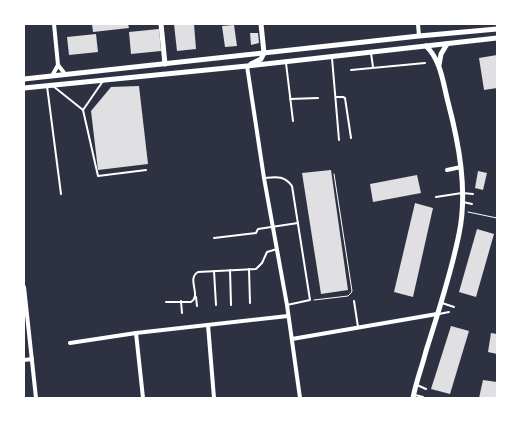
<svg xmlns="http://www.w3.org/2000/svg" width="521" height="422" font-family="Literata,serif">
	<style>
		.building { fill: #e0e0e3 }
		.lines { fill: none; stroke-linecap: round; stroke-linejoin: round }
		.path { stroke: #fff; stroke-width: 1 }
		.service { stroke: #fff; stroke-width: 2 }
		.minor { stroke: #fff; stroke-width: 4 }
		.tertiary { stroke: #fff; stroke-width: 5 }
	</style>
	<rect width="100%" height="100%" fill="#2d3142"/>
	<g class="building">
		<polygon points="92,24 128,24 129,28 93,32"/>
		<polygon points="174,24 194,24 196,49 177,51"/>
		<polygon points="234,25 237,46 225,47 222,26"/>
		<polygon points="159,29 161,51 131,54 129,32"/>
		<polygon points="250,33 258,33 259,43 251,45"/>
		<polygon points="96,34 98,52 69,55 67,37"/>
		<polygon points="497,55 497,88 484,90 479,58"/>
		<polygon points="139,86 148,164 98,170 91,111 111,87"/>
		<polygon points="331,170 348,290 321,294 302,173"/>
		<polygon points="478,171 487,173 483,190 475,188"/>
		<polygon points="417,175 421,193 373,202 370,184"/>
		<polygon points="415,203 433,208 413,297 394,292"/>
		<polygon points="477,229 494,234 476,297 459,292"/>
		<polygon points="451,326 469,331 450,394 431,389"/>
		<polygon points="491,333 497,334 497,354 488,352"/>
		<polygon points="483,380 497,382 497,398 479,398"/>
	</g>
	<g class="lines">
		<g class="path">
			<polyline points="468,212 497,218"/>
			<polyline points="314,300 348,296 351,293 352,291 334,174"/>
		</g>
		<g class="service">
			<polyline points="371,53 373,67"/>
			<polyline points="332,58 339,140"/>
			<polyline points="286,63 293,121"/>
			<polyline points="351,70 425,63"/>
			<polyline points="47,86 61,194"/>
			<polyline points="53,86 83,110 98,176 146,170"/>
			<polyline points="336,97 343,97 345,98 351,138"/>
			<polyline points="290,99 318,98"/>
			<polyline points="83,110 103,81"/>
			<path d="M264,178C276,177 284,175 292,186L310,300L287,305"/>
			<polyline points="436,197 462,193 473,194"/>
			<polyline points="463,202 472,204"/>
			<polyline points="214,238 256,233 258,229 298,223"/>
			<polyline points="249,269 250,303"/>
			<polyline points="230,270 231,305"/>
			<polyline points="214,271 216,305"/>
			<polyline points="196,297 197,306"/>
			<polyline points="181,301 182,313"/>
			<polyline points="354,301 358,327"/>
			<path d="M166,302H191C202,295 186,279 198,272L256,269L262,263L267,252L277,249"/>
			<polyline points="442,303 454,307"/>
			<polyline points="439,314 449,312"/>
			<polyline points="417,385 426,389"/>
			<polyline points="415,395 423,397"/>
		</g>
		<g class="minor">
			<polyline points="418,24 419,36"/>
			<polyline points="58,65 65,74"/>
			<polyline points="247,66 264,178 287,305 300,398"/>
			<polyline points="52,76 58,65 54,24"/>
			<polyline points="447,170 461,167"/>
			<polyline points="24,287 36,398"/>
			<polyline points="208,325 214,398"/>
			<polyline points="136,333 143,398"/>
			<polyline points="292,339 437,314"/>
			<polyline points="70,343 136,333 288,316"/>
			<polyline points="24,360 32,359"/>
		</g>
		<g class="tertiary">
			<polyline points="161,24 165,64"/>
			<polyline points="251,64 261,59 264,53 261,24"/>
			<polyline points="439,65 441,54 447,44"/>
			<polyline points="24,79 419,36 497,29"/>
			<polyline points="24,88 247,66 497,38"/>
			<path d="M413,398C416,382 422,367 426,351C438,313 451,274 459,234C468,191 459,144 448,102C443,83 441,60 426,46"/>
		</g>
	</g>
	<rect width="521" height="422" fill="none" stroke="#ffffff" stroke-width="50"/>
</svg>
